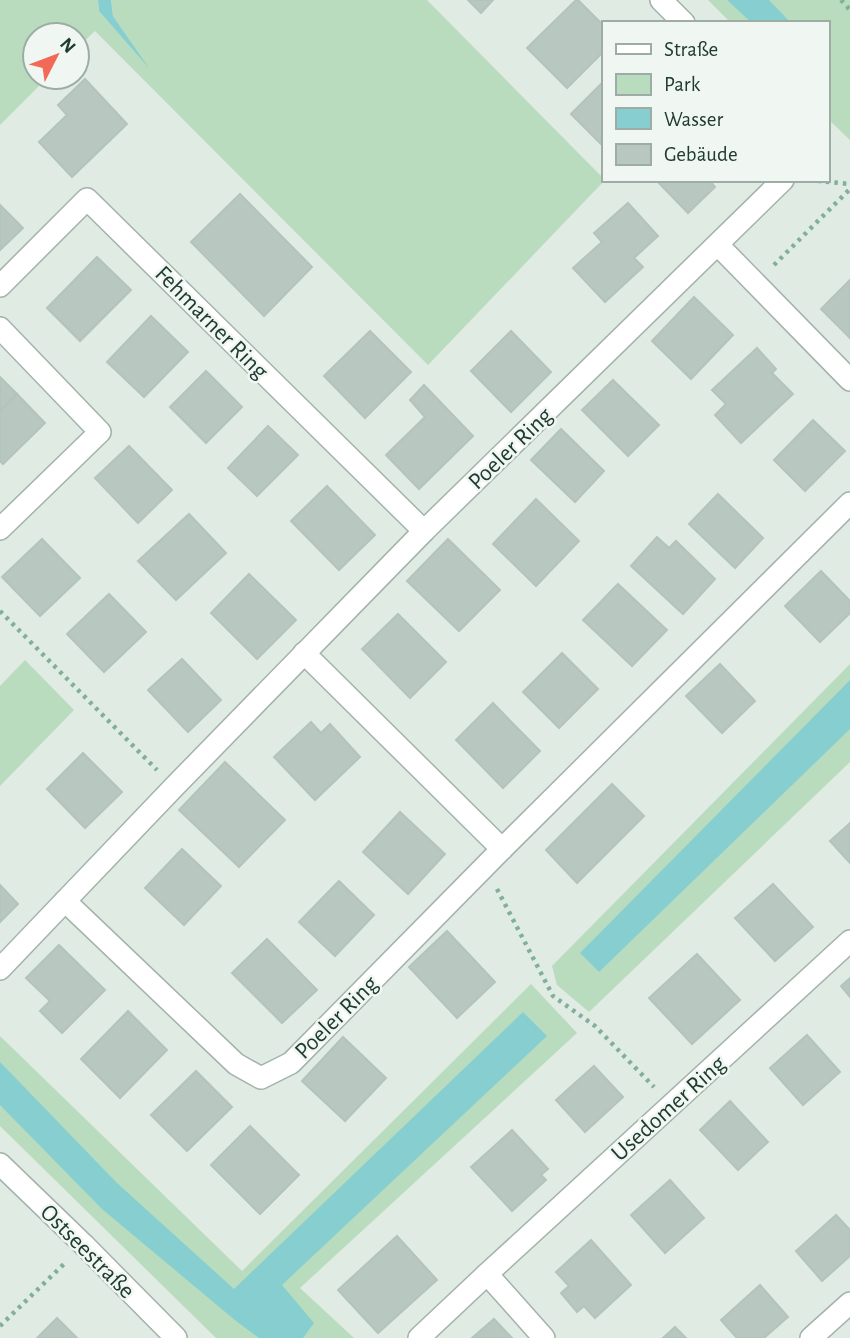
<svg xmlns="http://www.w3.org/2000/svg" width="850" height="1338" font-family="'Alegreya Sans',sans-serif">
	<style>
		.green { fill: #b8dcbd }
		.water { fill: #87ced1 }
		.building { fill: #b8c8c0; stroke: #b2c4bb; stroke-width: 2 }
		.lines { fill: none; stroke-linecap: round; stroke-linejoin: round }
		.minor-casing { stroke: #a3b3ab; stroke-width: 24 }
		.path { stroke: #80af9a; stroke-width: 4.5; stroke-dasharray: 3.5 5; stroke-linecap: butt }
		.minor { stroke: #fff; stroke-width: 21 }
		.labels { text-anchor: middle; stroke-width: 5; stroke-linejoin: round; paint-order: stroke }
		.street-label { font-size: 24px; fill: #203b31; stroke: #f0f7f3 }
	</style>
	<rect width="100%" height="100%" fill="#e0ebe4"/>
	<g class="green">
		<polygon points="0,0 98,0 99,11 144,61 113,16 111,0 427,0 605,180 428,365 95,31 77,48 77,35 35,35 35,77 48,77 0,125"/>
		<polygon points="708,0 850,0 850,140 827,118 827,23 731,23"/>
		<polygon points="25,660 74,710 0,786 0,686"/>
		<polygon points="850,664 850,762 589,1012 557,985 552,966"/>
		<polygon points="531,984 577,1033 300,1288 354,1338 216,1338 0,1126 0,1036 242,1271"/>
	</g>
	<g class="water">
		<polygon points="98,0 111,0 113,16 149,68 99,11"/>
		<polygon points="727,0 769,0 791,23 752,23"/>
		<polygon points="850,680 850,729 599,972 580,953"/>
		<polygon points="523,1012 547,1036 282,1285 314,1323 303,1338 259,1338 236,1321 102,1209 0,1105 0,1062 117,1183 234,1289"/>
	</g>
	<g class="building">
		<polygon points="468,0 493,0 481,13"/>
		<polygon points="576,0 578,0 603,25 603,52 567,88 527,48"/>
		<polygon points="85,79 127,124 72,177 39,142 67,115 58,105"/>
		<polygon points="603,82 603,146 571,114"/>
		<polygon points="656,180 709,180 715,187 688,213"/>
		<polygon points="240,194 312,267 264,316 191,242"/>
		<polygon points="628,203 658,236 634,258 643,267 605,302 573,268 602,242 594,233"/>
		<polygon points="0,205 23,228 0,250"/>
		<polygon points="97,257 131,290 80,341 47,308"/>
		<polygon points="850,280 850,338 821,309"/>
		<polygon points="694,297 733,335 691,379 652,341"/>
		<polygon points="151,316 188,352 144,397 107,362"/>
		<polygon points="370,331 411,372 365,418 324,376"/>
		<polygon points="511,331 551,372 511,412 471,371"/>
		<polygon points="757,348 776,369 772,373 793,394 741,443 715,415 726,404 712,390"/>
		<polygon points="206,371 242,407 206,443 170,407"/>
		<polygon points="0,377 17,394 0,411"/>
		<polygon points="613,380 659,425 628,456 582,410"/>
		<polygon points="424,385 473,436 419,489 386,455 425,417 410,400"/>
		<polygon points="17,394 45,423 3,464 0,461 0,411"/>
		<polygon points="813,420 845,451 805,491 774,460"/>
		<polygon points="268,426 298,455 257,496 228,468"/>
		<polygon points="561,429 604,471 575,502 531,460"/>
		<polygon points="129,446 172,490 138,523 95,478"/>
		<polygon points="327,486 375,535 339,570 291,521"/>
		<polygon points="718,494 763,538 735,568 689,524"/>
		<polygon points="536,499 579,541 536,586 493,544"/>
		<polygon points="189,514 226,553 176,600 138,561"/>
		<polygon points="657,537 669,548 676,541 715,579 683,614 631,566"/>
		<polygon points="42,539 80,578 40,616 2,577"/>
		<polygon points="448,539 500,590 459,631 407,581"/>
		<polygon points="821,571 850,601 850,613 820,642 785,606"/>
		<polygon points="249,574 296,620 257,659 211,613"/>
		<polygon points="618,584 667,630 632,666 583,620"/>
		<polygon points="109,594 146,632 104,672 67,634"/>
		<polygon points="398,614 446,662 410,698 362,649"/>
		<polygon points="562,653 598,689 559,728 523,692"/>
		<polygon points="182,659 221,700 188,732 148,690"/>
		<polygon points="720,664 755,701 722,733 686,696"/>
		<polygon points="493,703 540,751 503,788 456,740"/>
		<polygon points="311,722 321,733 330,724 360,757 315,800 274,757"/>
		<polygon points="83,753 122,792 85,828 47,789"/>
		<polygon points="225,762 285,820 239,867 179,810"/>
		<polygon points="612,784 644,816 577,883 546,850"/>
		<polygon points="400,812 445,854 408,894 363,852"/>
		<polygon points="850,823 850,863 830,841"/>
		<polygon points="182,849 221,886 184,925 145,888"/>
		<polygon points="339,881 374,915 335,956 299,922"/>
		<polygon points="773,884 813,927 775,961 735,918"/>
		<polygon points="0,885 18,904 0,922"/>
		<polygon points="447,931 495,982 457,1018 409,967"/>
		<polygon points="267,939 317,990 282,1023 232,973"/>
		<polygon points="59,945 105,990 62,1033 40,1011 50,1001 26,978"/>
		<polygon points="697,954 740,1000 692,1044 649,998"/>
		<polygon points="850,978 850,997 841,986"/>
		<polygon points="128,1011 167,1050 120,1098 81,1059"/>
		<polygon points="807,1035 840,1072 803,1105 770,1068"/>
		<polygon points="343,1037 386,1078 345,1121 302,1081"/>
		<polygon points="594,1066 623,1097 585,1132 556,1100"/>
		<polygon points="196,1071 232,1107 187,1151 151,1115"/>
		<polygon points="730,1101 768,1142 738,1170 700,1130"/>
		<polygon points="250,1126 299,1175 260,1214 211,1165"/>
		<polygon points="512,1130 548,1169 541,1175 546,1180 512,1211 471,1167"/>
		<polygon points="670,1180 704,1218 665,1253 631,1215"/>
		<polygon points="836,1215 850,1230 850,1256 822,1281 796,1251"/>
		<polygon points="397,1236 437,1280 378,1333 338,1290"/>
		<polygon points="591,1240 631,1285 595,1318 584,1306 577,1312 561,1293 569,1286 556,1272"/>
		<polygon points="760,1285 788,1317 764,1338 737,1338 721,1320"/>
		<polygon points="57,1318 77,1338 37,1338"/>
		<polygon points="494,1319 512,1338 472,1338"/>
		<polygon points="675,1327 686,1338 663,1338"/>
	</g>
	<g class="lines">
		<g class="minor-casing">
			<g id="minor">
				<polyline points="661,0 684,23"/>
				<polyline points="718,245 850,380"/>
				<polyline points="0,286 87,199 424,531"/>
				<polyline points="0,328 100,432 0,529"/>
				<polyline points="304,653 502,849"/>
				<polyline points="65,901 236,1064 261,1078 291,1063 502,849 850,503"/>
				<polyline points="0,969 174,787 424,531 783,180"/>
				<polyline points="0,1164 84,1245 176,1338"/>
				<polyline points="487,1274 544,1338"/>
				<polyline points="419,1338 487,1274 850,941"/>
				<polyline points="811,1338 850,1303"/>
			</g>
		</g>
		<g class="path">
			<polyline points="841,0 850,10"/>
			<polyline points="809,180 850,184"/>
			<polyline points="774,265 850,189"/>
			<polyline points="0,611 157,770"/>
			<polyline points="497,889 553,996 595,1026 654,1087"/>
			<polyline points="0,1326 66,1262"/>
		</g>
		<use href="#minor" class="minor"/>
	</g>
	<g class="labels">
		<g class="street-label">
			<text transform="translate(212 322) rotate(45)" y="8">Fehmarner Ring</text>
			<text transform="translate(510 448) rotate(-44)" y="8">Poeler Ring</text>
			<text transform="translate(336 1017) rotate(-45)" y="8">Poeler Ring</text>
			<text transform="translate(668 1108) rotate(-42)" y="8">Usedomer Ring</text>
			<text transform="translate(88 1251) rotate(45)" y="8">Ostseestraße</text>
		</g>
	</g>
	<rect x="602" y="21" width="228" height="161" fill="#f0f7f3" stroke="#9daca5" stroke-width="2"/>
	<rect x="616" y="44" width="35" height="10" fill="#ffffff" stroke="#9daca5" stroke-width="2"/>
	<text x="664" y="56" font-size="21" fill="#203b31">Straße</text>
	<rect x="616" y="74" width="35" height="21" fill="#b8dcbd" stroke="#9daca5" stroke-width="2"/>
	<text x="664" y="91" font-size="21" fill="#203b31">Park</text>
	<rect x="616" y="108" width="35" height="21" fill="#87ced1" stroke="#9daca5" stroke-width="2"/>
	<text x="664" y="126" font-size="21" fill="#203b31">Wasser</text>
	<rect x="616" y="144" width="35" height="21" fill="#b8c8c0" stroke="#9daca5" stroke-width="2"/>
	<text x="664" y="161" font-size="21" fill="#203b31">Gebäude</text>
	<g transform="translate(56 56) rotate(48)"><circle r="33" fill="#f0f7f3" stroke="#9daca5" stroke-width="2"/>
	<path d="M0-5L12 26L0 18L-12 26Z" fill="#f26956"/>
	<text y="-10" font-size="19" font-weight="bold" text-anchor="middle" fill="#203b31">N</text>
	</g>
</svg>
